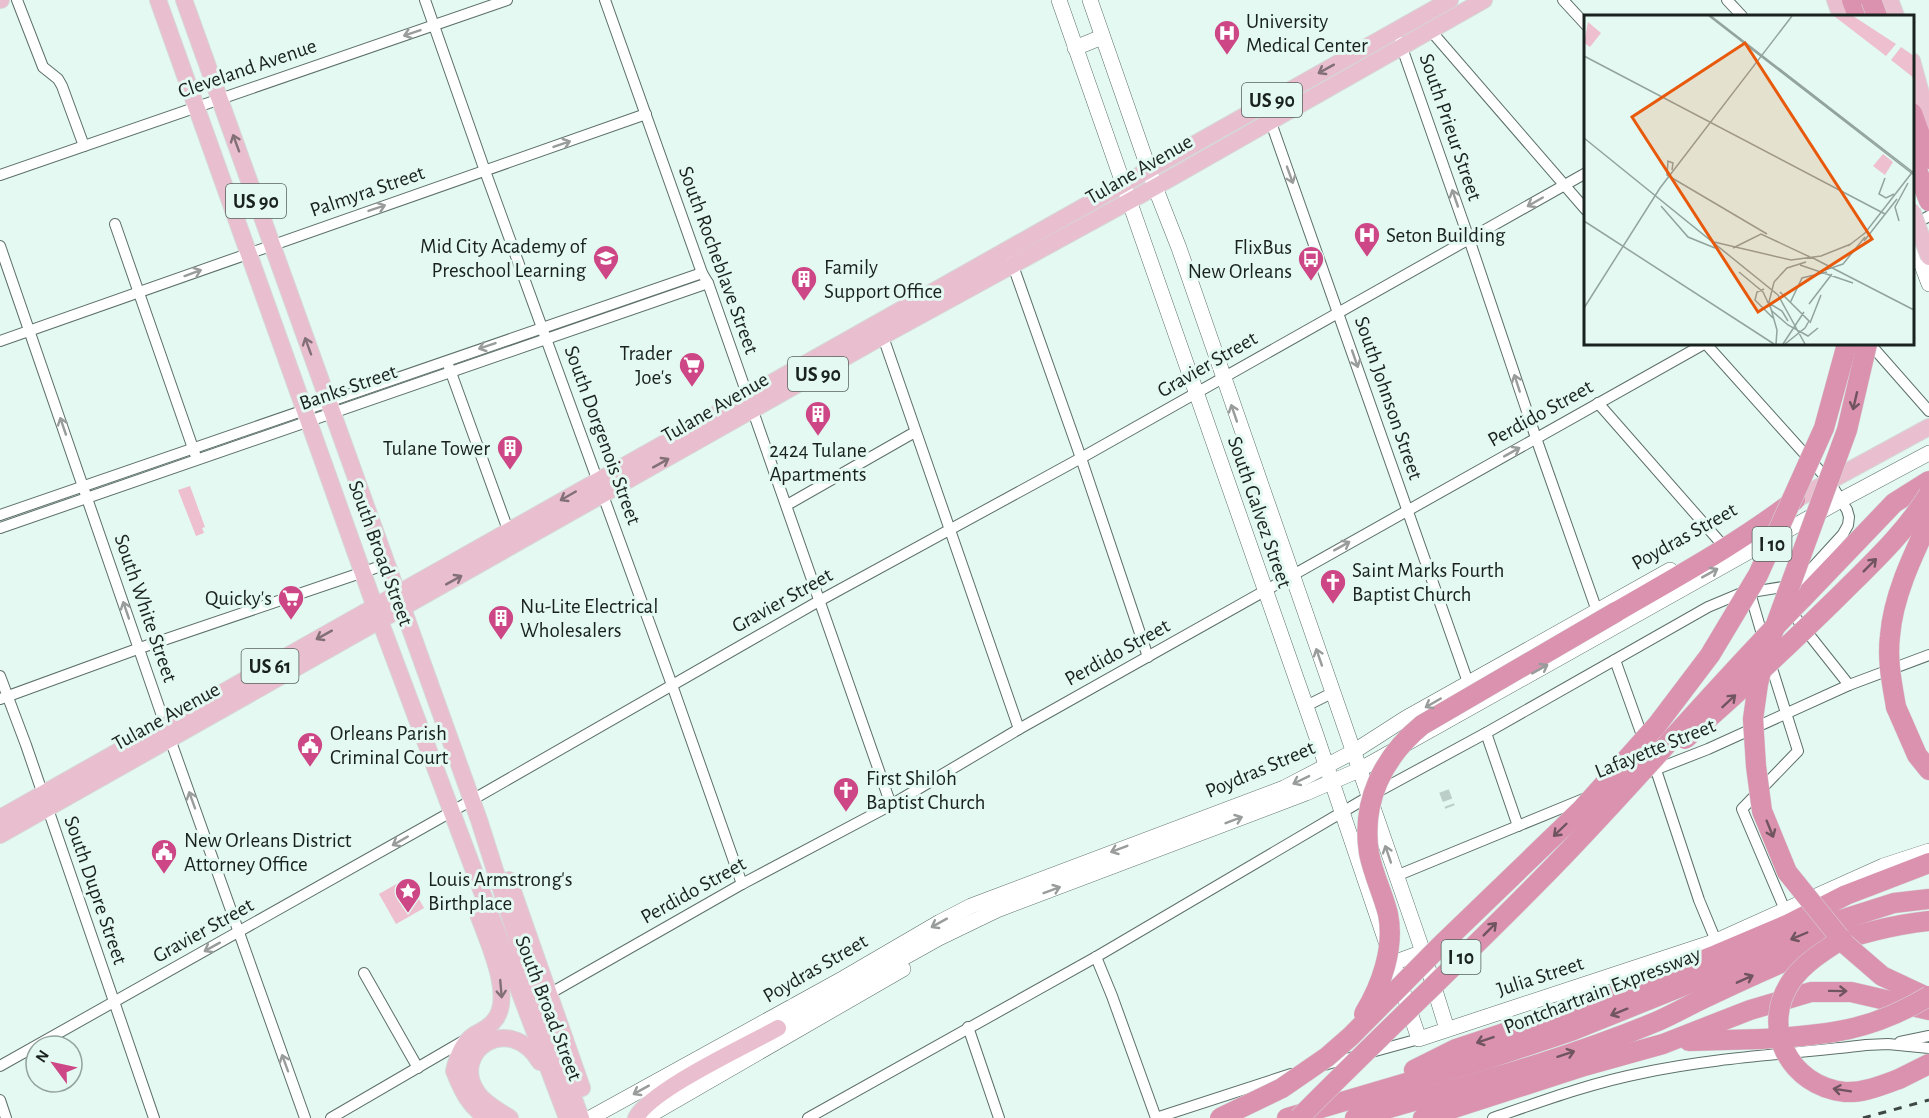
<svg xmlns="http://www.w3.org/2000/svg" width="1929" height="1118" font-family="'Alegreya Sans',sans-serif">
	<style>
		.green { fill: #edbfcf }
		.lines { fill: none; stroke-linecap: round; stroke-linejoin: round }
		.street-tunnel { stroke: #bbcec7; stroke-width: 10; stroke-dasharray: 10 5; stroke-linecap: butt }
		.street-casing { stroke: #5d7069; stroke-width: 12 }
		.secondary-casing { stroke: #5d7069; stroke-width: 16 }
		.primary-casing { stroke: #d6d7d7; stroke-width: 18 }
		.highway-casing { stroke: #d6d7d7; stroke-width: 21 }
		.street { stroke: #fff; stroke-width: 10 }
		.secondary { stroke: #fff; stroke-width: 15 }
		.primary { stroke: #e9bece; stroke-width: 16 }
		.highway { stroke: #da92ae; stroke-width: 20 }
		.rail { stroke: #3d4844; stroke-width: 3; stroke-dasharray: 8 8; stroke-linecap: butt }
		.primary-bridge-casing { stroke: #d6d7d7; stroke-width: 18; stroke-linecap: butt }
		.highway-bridge-casing { stroke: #d6d7d7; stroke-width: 21; stroke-linecap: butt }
		.primary-bridge { stroke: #e9bece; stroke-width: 16 }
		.highway-bridge { stroke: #da92ae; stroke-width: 20 }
		.oneway { stroke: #989c9a }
		.oneway2 { stroke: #827076 }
		.oneway3 { stroke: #70545f }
		.labels { text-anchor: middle; stroke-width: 6; stroke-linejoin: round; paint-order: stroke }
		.shield { fill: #e3f9f1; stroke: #56625e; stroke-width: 1.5 }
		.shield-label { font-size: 20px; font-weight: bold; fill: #1a221f }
		.poi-label { font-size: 21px; fill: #1a221f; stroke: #e3f9f1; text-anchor: start }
		.street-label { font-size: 21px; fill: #1a221f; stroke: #e3f9f1 }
		.inset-road { fill: none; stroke: #93a39d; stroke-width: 1.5 }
		.view { fill: #e8590c; fill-opacity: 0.15; stroke: #e8590c; stroke-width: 3 }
		.inset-edge { fill: none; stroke: #1a221f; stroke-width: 3 }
	</style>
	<rect width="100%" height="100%" fill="#e3f9f1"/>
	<g class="green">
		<polygon points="190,486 205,527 202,528 204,533 196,536 178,490"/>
		<polygon points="407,878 424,908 396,924 379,894"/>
	</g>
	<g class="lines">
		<polyline class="street-tunnel" points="1444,791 1450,807"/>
		<g class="street-casing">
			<g id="street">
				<polyline points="17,0 43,67 58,79 62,86 84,146"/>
				<polyline points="425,0 485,171 672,685 742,884"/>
				<polyline points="605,0 702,273 708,283 891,805"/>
				<polyline points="1563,0 1586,25"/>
				<polyline points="1727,0 1742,16"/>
				<polyline points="1431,31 1586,210"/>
				<polyline points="1400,42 1469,239 1536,438 1597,611"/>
				<polyline points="1269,117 1470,688"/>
				<polyline points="0,175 507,0"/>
				<polyline points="115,224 195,454"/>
				<polyline points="1913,225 1929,216"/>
				<polyline points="0,246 170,739 305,1118"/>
				<polyline points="1011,260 1081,458 1148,657"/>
				<polyline points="881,331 1019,729"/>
				<polyline points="0,341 646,114"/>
				<polyline points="1870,344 1929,411"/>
				<polyline points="449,367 508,530"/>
				<polyline points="1598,403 1720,542"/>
				<polyline points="787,505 915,432"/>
				<polyline points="0,515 702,273"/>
				<polyline points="0,528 708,283"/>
				<polyline points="1750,593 1764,641"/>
				<polyline points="1788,608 1849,685"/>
				<polyline points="1769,659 1798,751 1742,809 1785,910"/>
				<polyline points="1615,660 1644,741"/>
				<polyline points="0,676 26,745 154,1118"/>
				<polyline points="0,699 140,648 387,564"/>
				<polyline points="1306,706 1332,693"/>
				<polyline points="1486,733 1518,826"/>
				<polyline points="1654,764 1699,900 1716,941"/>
				<polyline points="1644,774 1708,749 1849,685 1929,655"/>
				<polyline points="1396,876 1586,798"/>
				<polyline points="1096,957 1112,996 1156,1118"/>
				<polyline points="364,973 418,1068"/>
				<polyline points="549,994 742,884 891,805 1019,729 1704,344"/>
				<polyline points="968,1027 999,1118"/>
				<polyline points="1900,1042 1929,1036"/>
				<polyline points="1324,1065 1419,1039"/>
				<polyline points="0,1066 451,812 819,601 1081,458 1586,173"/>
				<polyline points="0,1100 6,1118"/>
				<polyline points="331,1118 465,1040"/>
				<polyline points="808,1118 1096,957 1368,797 1486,733 1708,607 1739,594 1789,586 1802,579 1843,534 1848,525 1849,517 1847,510 1829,481 1706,344"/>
				<polyline points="1156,1118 1291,1074"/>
				<path d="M1493,1118C1542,1101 1591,1083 1642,1073C1716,1057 1792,1054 1866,1045L1888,1044L1929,1048"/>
			</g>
		</g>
		<g class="secondary-casing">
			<g id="secondary">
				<polyline points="1059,0 1316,735 1419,1039 1716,941 1883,866 1929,851"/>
				<polyline points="1090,0 1155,187 1179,248 1423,952 1447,1029"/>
				<polyline points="1075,48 1102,37"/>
				<polyline points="1912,238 1929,284"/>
				<polyline points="1393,963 1423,952"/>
				<polyline points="778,1028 939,938 997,910 1306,793 1359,770 1841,500 1929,453"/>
				<polyline points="592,1117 844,978 940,922 971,906 1284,788 1353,752 1406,718 1670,570"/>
				<polyline points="645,1118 903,969"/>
			</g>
		</g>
		<g class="primary-casing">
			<g id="primary">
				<polyline points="0,0 1,0"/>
				<polyline points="158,0 380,621 567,1118"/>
				<polyline points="184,0 479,820 533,989 581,1118"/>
				<polyline points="1835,0 1841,16"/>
				<polyline points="1890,0 1896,16"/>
				<polyline points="1912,61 1929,122"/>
				<polyline points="1795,500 1929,427"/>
				<polyline points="0,818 1450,0"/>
				<polyline points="0,835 883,336 1155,187 1484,0"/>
				<polyline points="509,880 582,1088"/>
				<path d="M475,906C484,934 517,998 493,1022C488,1028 481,1031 474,1035C462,1043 457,1058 454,1071C462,1091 469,1106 487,1118"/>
				<path d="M510,1118C499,1111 484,1103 477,1092C450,1052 509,1011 540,1062"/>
				<path d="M636,1118C652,1089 746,1046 778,1028"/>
			</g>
		</g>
		<g class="highway-casing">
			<g id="highway">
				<polyline points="1852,0 1858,16"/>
				<polyline points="1912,113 1929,159"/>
				<polyline points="1912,157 1929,201"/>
				<polyline points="1802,599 1894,503 1929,481"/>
				<path d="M1616,612C1678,576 1739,543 1795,500"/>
				<polyline points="1896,707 1917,755 1929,770"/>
				<polyline points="1882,976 1929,998"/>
				<polyline points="1689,1041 1762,1039"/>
				<polyline points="1414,1070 1456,1049 1580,1008 1716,955 1789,924 1846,895 1929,863"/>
				<polyline points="1899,1079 1929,1064"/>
				<polyline points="1287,1118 1484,1060 1571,1031 1725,969 1828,924 1894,903 1929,899"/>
				<path d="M1355,1118C1456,1088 1560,1062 1658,1021C1676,1013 1693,1003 1711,995C1780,962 1852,929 1929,921"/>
				<polyline points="1423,1118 1584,1066 1663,1044 1750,1010 1811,992 1851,992 1929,1010"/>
			</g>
		</g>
		<use href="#street" class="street"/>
		<use href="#secondary" class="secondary"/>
		<use href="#primary" class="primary"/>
		<use href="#highway" class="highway"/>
		<polyline class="rail" points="1863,1118 1929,1100"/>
		<g class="primary-bridge-casing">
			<polyline id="primary-bridge" points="1912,211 1929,257"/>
		</g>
		<g class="highway-bridge-casing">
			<g id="highway-bridge">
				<polyline points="1871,0 1877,16"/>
				<polyline points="1867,344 1847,430 1765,654 1758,684 1753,719 1756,766 1762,811 1787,872 1845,944 1882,976"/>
				<path d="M1896,707C1892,684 1887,660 1890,636C1893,597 1912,557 1929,521"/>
				<path d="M1685,739C1738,693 1789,645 1839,596C1871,564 1905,533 1929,494"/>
				<path d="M1842,939C1824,951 1805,962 1792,980C1759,1027 1789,1086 1845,1092C1864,1093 1882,1085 1899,1079"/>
				<path d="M1364,1014C1381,986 1395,948 1388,914C1383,894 1373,874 1369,853C1361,802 1383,757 1422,725L1616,612"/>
				<path d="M1762,1039C1827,1035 1872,1031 1929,996"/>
				<polyline points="1220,1118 1282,1088 1327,1057 1351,1036 1440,946 1582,809 1657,725 1710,655 1758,575 1824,428 1847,344"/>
				<path d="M1299,1118C1382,1034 1469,953 1551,869C1637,781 1716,686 1802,599"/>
			</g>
		</g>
		<use href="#primary-bridge" class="primary-bridge"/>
		<use href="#highway-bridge" class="highway-bridge"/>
	</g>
	<defs><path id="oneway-shaft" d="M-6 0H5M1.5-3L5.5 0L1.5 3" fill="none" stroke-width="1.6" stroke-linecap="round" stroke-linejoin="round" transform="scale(1.5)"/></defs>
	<g class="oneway">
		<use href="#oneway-shaft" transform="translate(412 33) rotate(161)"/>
		<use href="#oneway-shaft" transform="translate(562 144) rotate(-19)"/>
		<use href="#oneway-shaft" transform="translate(1290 175) rotate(70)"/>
		<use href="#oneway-shaft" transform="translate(1455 198) rotate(-109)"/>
		<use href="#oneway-shaft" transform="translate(1535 202) rotate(150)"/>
		<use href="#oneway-shaft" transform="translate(377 208) rotate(-19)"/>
		<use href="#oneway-shaft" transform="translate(193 273) rotate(-20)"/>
		<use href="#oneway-shaft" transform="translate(487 346) rotate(161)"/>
		<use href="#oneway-shaft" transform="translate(1355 359) rotate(71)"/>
		<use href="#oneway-shaft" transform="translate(1517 383) rotate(-108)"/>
		<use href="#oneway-shaft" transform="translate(1234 413) rotate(-109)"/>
		<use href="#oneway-shaft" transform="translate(63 426) rotate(-109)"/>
		<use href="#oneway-shaft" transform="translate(1512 452) rotate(-29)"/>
		<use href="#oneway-shaft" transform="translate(1342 546) rotate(-29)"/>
		<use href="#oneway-shaft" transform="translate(1710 573) rotate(-29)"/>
		<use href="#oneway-shaft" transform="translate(126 610) rotate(-109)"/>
		<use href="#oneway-shaft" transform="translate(1319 657) rotate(-109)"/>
		<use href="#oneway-shaft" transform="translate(1540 669) rotate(-29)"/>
		<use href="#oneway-shaft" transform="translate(1433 703) rotate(150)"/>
		<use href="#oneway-shaft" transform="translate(1301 780) rotate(154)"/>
		<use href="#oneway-shaft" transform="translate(192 800) rotate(-110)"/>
		<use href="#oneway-shaft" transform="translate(1234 820) rotate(-21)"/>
		<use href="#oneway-shaft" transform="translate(400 841) rotate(150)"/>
		<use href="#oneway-shaft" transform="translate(1119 849) rotate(159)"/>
		<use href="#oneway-shaft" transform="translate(1388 854) rotate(-109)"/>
		<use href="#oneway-shaft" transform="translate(1052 890) rotate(-20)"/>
		<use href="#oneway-shaft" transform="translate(939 923) rotate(151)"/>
		<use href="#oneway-shaft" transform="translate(212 947) rotate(151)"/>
		<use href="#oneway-shaft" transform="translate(285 1063) rotate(-110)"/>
		<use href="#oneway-shaft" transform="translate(641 1090) rotate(151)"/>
	</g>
	<g class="oneway2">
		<use href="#oneway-shaft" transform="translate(1326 69) rotate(151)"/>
		<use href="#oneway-shaft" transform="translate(236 143) rotate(-110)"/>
		<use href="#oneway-shaft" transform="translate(308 346) rotate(-110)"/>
		<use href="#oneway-shaft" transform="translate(661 463) rotate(-29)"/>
		<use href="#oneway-shaft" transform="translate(568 496) rotate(150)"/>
		<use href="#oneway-shaft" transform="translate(454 580) rotate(-29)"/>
		<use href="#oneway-shaft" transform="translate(324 635) rotate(151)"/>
		<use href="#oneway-shaft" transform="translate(501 989) rotate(85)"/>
	</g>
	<g class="oneway3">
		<use href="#oneway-shaft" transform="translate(1855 401) rotate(103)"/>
		<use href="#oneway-shaft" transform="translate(1870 565) rotate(-45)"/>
		<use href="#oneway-shaft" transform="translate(1729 701) rotate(-43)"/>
		<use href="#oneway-shaft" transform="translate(1770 829) rotate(68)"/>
		<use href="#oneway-shaft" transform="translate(1560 830) rotate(136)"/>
		<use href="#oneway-shaft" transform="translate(1490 929) rotate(-45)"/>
		<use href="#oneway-shaft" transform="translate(1799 936) rotate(157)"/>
		<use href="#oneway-shaft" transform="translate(1745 979) rotate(-24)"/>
		<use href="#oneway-shaft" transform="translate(1838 991) rotate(1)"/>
		<use href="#oneway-shaft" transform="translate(1619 1012) rotate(158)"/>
		<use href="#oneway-shaft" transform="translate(1485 1040) rotate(161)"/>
		<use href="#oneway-shaft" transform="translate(1566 1054) rotate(-18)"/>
		<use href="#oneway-shaft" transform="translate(1842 1090) rotate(-171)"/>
	</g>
	<defs>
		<g id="hospital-pin" transform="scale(1.35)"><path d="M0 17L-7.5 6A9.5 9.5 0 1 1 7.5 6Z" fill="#cd4685" stroke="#e3f9f1"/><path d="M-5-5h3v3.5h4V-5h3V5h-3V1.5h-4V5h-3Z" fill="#fff"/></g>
		<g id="school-pin" transform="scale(1.35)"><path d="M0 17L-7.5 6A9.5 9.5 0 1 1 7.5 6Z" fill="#cd4685" stroke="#e3f9f1"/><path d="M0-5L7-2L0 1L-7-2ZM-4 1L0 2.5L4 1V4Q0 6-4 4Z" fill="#fff"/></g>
		<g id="bus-pin" transform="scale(1.35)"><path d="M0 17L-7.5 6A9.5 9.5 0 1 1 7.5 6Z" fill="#cd4685" stroke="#e3f9f1"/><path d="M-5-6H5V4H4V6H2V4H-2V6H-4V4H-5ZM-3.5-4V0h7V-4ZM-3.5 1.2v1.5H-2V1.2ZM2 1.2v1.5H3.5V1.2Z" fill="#fff"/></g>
		<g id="building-pin" transform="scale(1.35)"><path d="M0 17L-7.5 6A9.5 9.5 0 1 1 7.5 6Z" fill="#cd4685" stroke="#e3f9f1"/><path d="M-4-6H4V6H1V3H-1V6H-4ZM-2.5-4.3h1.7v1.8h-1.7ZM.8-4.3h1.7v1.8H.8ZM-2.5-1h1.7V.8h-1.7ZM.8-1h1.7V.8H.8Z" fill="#fff"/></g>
		<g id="supermarket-pin" transform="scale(1.35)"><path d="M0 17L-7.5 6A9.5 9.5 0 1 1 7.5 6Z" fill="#cd4685" stroke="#e3f9f1"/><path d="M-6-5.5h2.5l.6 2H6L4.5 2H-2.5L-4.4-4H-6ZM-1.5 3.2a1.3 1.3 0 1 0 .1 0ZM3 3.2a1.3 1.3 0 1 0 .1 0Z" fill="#fff"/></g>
		<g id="church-pin" transform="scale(1.35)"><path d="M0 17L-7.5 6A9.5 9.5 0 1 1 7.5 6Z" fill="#cd4685" stroke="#e3f9f1"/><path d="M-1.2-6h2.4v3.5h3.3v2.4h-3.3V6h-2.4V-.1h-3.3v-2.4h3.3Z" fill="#fff"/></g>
		<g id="civic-pin" transform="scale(1.35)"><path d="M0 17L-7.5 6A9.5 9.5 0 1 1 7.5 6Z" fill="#cd4685" stroke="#e3f9f1"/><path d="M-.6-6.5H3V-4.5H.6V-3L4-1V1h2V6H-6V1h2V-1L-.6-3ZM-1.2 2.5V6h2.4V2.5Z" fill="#fff"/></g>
		<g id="sight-pin" transform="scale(1.35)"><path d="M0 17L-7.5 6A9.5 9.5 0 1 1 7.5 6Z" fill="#cd4685" stroke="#e3f9f1"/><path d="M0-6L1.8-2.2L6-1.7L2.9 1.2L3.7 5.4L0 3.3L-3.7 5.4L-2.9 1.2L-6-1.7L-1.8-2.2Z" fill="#fff"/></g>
	</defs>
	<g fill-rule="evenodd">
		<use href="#hospital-pin" x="1227" y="33"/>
		<use href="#hospital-pin" x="1367" y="235"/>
		<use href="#school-pin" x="606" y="258"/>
		<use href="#bus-pin" x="1311" y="259"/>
		<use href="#building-pin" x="804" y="279"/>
		<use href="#supermarket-pin" x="692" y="365"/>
		<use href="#building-pin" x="818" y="414"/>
		<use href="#building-pin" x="510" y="448"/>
		<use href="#church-pin" x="1333" y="582"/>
		<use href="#supermarket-pin" x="291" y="598"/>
		<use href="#building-pin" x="501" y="618"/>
		<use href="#civic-pin" x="310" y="745"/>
		<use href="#church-pin" x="846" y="790"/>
		<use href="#civic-pin" x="164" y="852"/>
		<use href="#sight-pin" x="408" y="891"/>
	</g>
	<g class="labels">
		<g class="shield">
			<rect x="1242" y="83" width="60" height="34" rx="4.5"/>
			<rect x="226" y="184" width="60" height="34" rx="4.5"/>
			<rect x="788" y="357" width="60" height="34" rx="4.5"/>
			<rect x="1752.5" y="527" width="39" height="34" rx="4.5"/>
			<rect x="241.5" y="649" width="57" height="34" rx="4.5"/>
			<rect x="1441.5" y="940" width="39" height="34" rx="4.5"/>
		</g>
		<g class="shield-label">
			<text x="1272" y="107">US 90</text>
			<text x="256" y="208">US 90</text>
			<text x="818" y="381">US 90</text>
			<text x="1772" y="551">I 10</text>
			<text x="270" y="673">US 61</text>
			<text x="1461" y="964">I 10</text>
		</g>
		<g class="poi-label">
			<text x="1246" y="28">University<tspan x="1246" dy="24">Medical Center</tspan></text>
			<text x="1386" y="242">Seton Building</text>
			<text x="586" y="253" text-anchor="end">Mid City Academy of<tspan x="586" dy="24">Preschool Learning</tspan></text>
			<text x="1292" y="254" text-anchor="end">FlixBus<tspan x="1292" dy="24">New Orleans</tspan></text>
			<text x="824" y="274">Family<tspan x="824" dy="24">Support Office</tspan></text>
			<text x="672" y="360" text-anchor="end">Trader<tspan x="672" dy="24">Joe's</tspan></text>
			<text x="490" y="455" text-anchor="end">Tulane Tower</text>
			<text x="818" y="457" text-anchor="middle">2424 Tulane<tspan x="818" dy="24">Apartments</tspan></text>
			<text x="1352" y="577">Saint Marks Fourth<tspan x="1352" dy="24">Baptist Church</tspan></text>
			<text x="272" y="605" text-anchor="end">Quicky's</text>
			<text x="520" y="613">Nu-Lite Electrical<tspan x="520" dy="24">Wholesalers</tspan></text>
			<text x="330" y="740">Orleans Parish<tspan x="330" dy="24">Criminal Court</tspan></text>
			<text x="866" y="785">First Shiloh<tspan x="866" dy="24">Baptist Church</tspan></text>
			<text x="184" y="847">New Orleans District<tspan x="184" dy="24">Attorney Office</tspan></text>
			<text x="428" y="886">Louis Armstrong's<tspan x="428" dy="24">Birthplace</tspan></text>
		</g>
		<g class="street-label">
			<text transform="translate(247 68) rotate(-19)" y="7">Cleveland Avenue</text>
			<text transform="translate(1451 127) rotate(71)" y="7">South Prieur Street</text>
			<text transform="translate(1139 169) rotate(-30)" y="7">Tulane Avenue</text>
			<text transform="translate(367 191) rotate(-19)" y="7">Palmyra Street</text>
			<text transform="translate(719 260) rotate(70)" y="7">South Rocheblave Street</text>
			<text transform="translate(1207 364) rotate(-30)" y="7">Gravier Street</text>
			<text transform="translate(348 387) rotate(-19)" y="7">Banks Street</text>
			<text transform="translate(1389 398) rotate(71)" y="7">South Johnson Street</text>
			<text transform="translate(715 407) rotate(-30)" y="7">Tulane Avenue</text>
			<text transform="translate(1540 413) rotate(-29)" y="7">Perdido Street</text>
			<text transform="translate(603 435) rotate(70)" y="7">South Dorgenois Street</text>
			<text transform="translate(1260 512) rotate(71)" y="7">South Galvez Street</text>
			<text transform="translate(1684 536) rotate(-29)" y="7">Poydras Street</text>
			<text transform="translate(381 553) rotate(70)" y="7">South Broad Street</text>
			<text transform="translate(782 600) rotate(-29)" y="7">Gravier Street</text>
			<text transform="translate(146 608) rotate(71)" y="7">South White Street</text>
			<text transform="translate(1117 652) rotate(-29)" y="7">Perdido Street</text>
			<text transform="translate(166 716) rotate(-29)" y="7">Tulane Avenue</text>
			<text transform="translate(1655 748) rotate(-22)" y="7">Lafayette Street</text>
			<text transform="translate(1260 769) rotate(-23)" y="7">Poydras Street</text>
			<text transform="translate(96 890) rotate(71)" y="7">South Dupre Street</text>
			<text transform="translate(693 890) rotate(-29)" y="7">Perdido Street</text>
			<text transform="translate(203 930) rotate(-29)" y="7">Gravier Street</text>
			<text transform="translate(815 968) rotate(-30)" y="7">Poydras Street</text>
			<text transform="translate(1540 976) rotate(-18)" y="7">Julia Street</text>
			<text transform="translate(1602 990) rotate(-21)" y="7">Pontchartrain Expressway</text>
			<text transform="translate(549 1008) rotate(69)" y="7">South Broad Street</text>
		</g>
	</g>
	<g transform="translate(1584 15)">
		<rect width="330" height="330" fill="#e3f9f1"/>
		<path d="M250,1H269L312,29L302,41ZM4,7L17,18L6,32L0,28ZM317,32L330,41V63L307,45ZM299,139L309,147L301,160L289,151Z" fill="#edbfcf"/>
		<path class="inset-road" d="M125,1L330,160M127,1L330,158M0,41L301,199M0,123L194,280L221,329M88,155L89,148L84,146L83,160L183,219M301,163L295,179L302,183L310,179M77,191L104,222L131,233M0,206L190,329M315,206L311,192L324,168M280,226L313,184M130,227L207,245L237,241L267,229M264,231L281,218L330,155M149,233L177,219L226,242M227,242L330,295M216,250L269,268M238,256L259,249L281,222M155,257L179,277L188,296L204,310L224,321L234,313M180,274L173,277L171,285L189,303M196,277L225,306L221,313L201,329M183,287L198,296L204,306M206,288L218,263L243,257M225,289L248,259M0,293L76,173L208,1M226,308L237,280M192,329L193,315L185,287L190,267L203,253L222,247M199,329L220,297"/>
		<path class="view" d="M161,28L288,224L174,297L48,102Z"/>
		<rect width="330" height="330" class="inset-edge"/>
	</g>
	<g transform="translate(54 1064) rotate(303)"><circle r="28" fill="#e3f9f1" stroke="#93a39d" stroke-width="1.5"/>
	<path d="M0-4.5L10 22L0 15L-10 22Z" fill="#cd4685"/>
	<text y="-9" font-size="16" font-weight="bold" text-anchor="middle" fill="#1a221f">N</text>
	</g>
</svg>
